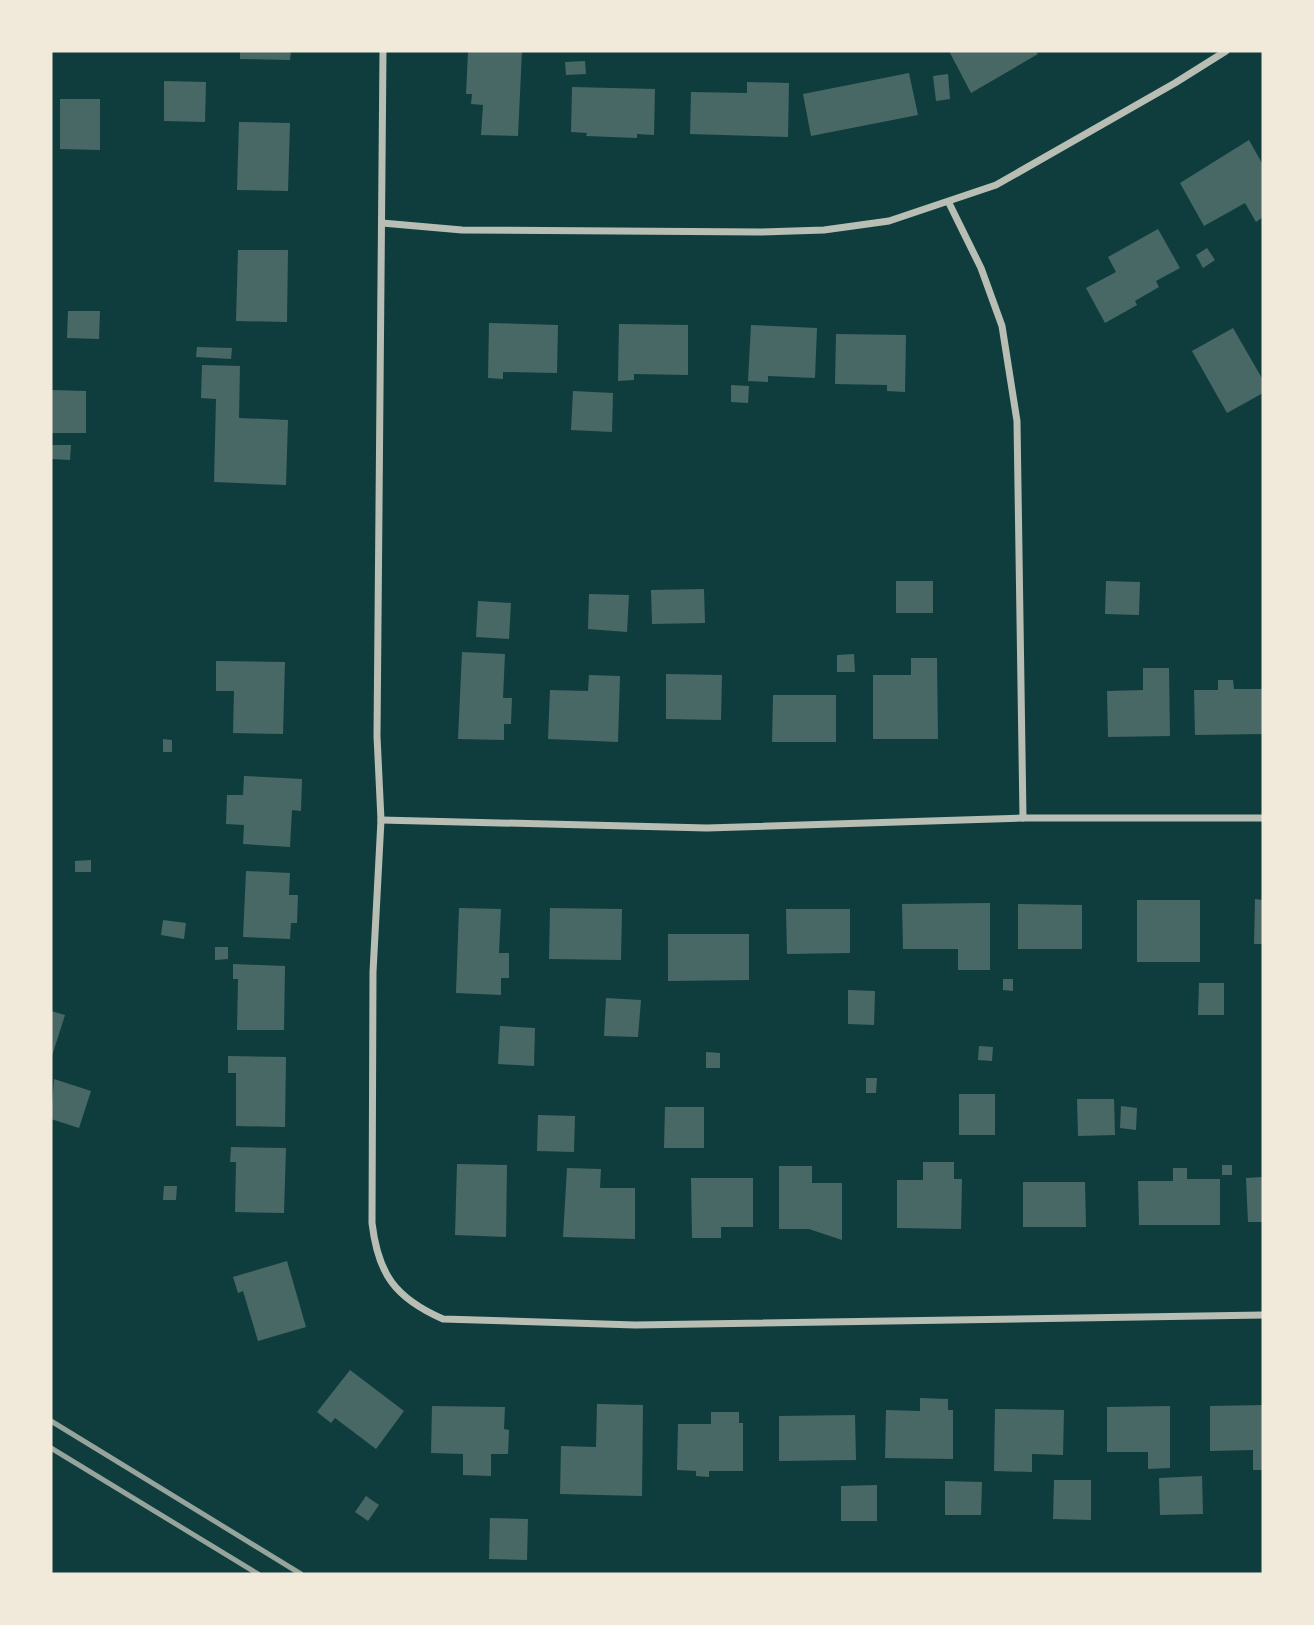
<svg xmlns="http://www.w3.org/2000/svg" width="1314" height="1625" font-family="Montserrat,sans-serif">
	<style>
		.building { fill: #486865 }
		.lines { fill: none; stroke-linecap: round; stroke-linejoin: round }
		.minor { stroke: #b8beb3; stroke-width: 7 }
		.rail { stroke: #97a49c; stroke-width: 5 }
	</style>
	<rect width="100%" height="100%" fill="#0f3d3e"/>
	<g class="building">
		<polygon points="240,51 291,51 290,60 240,59"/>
		<polygon points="473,51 522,51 518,136 481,135 483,105 471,104 472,94 466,94 468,52"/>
		<polygon points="949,51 1036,51 1038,54 971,93"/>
		<polygon points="585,61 586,74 566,75 565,62"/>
		<polygon points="909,73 918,115 811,136 803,94"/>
		<polygon points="948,74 950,99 936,101 933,76"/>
		<polygon points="164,81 206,82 205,122 164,121"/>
		<polygon points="747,82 789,83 788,137 690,134 691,92 747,93"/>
		<polygon points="572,87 655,89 654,135 637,134 637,138 586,136 587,133 571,132"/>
		<polygon points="60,99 100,99 100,150 60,149"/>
		<polygon points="239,122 290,123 288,191 237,190"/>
		<polygon points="1249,140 1263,165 1263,217 1256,222 1245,203 1204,226 1180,183"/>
		<polygon points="1158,229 1180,268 1156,281 1159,287 1135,301 1137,305 1105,323 1086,288 1116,272 1108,257"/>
		<polygon points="1207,248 1215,260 1203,268 1196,255"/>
		<polygon points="238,250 288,250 287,322 236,321"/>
		<polygon points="68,311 100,311 99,339 67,338"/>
		<polygon points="489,323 558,325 557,373 503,372 503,379 488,378"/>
		<polygon points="619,324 688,325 688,375 634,374 634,380 618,381"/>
		<polygon points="751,325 817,328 815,378 768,376 768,382 748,381"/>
		<polygon points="1233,328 1263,380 1263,393 1227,413 1192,351"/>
		<polygon points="836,334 906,335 905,392 887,391 887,385 835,384"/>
		<polygon points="197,347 232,348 231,359 196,357"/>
		<polygon points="202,365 240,366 239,418 288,420 286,485 214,482 216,399 201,398"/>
		<polygon points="731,385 749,386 748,403 731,402"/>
		<polygon points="51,390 86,391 86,433 51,433"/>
		<polygon points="573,391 613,393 612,432 571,430"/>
		<polygon points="52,445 71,445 70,460 52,459"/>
		<rect x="896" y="581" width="37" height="32"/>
		<polygon points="1106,581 1140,582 1139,615 1105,614"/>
		<polygon points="704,589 705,623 652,624 651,590"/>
		<polygon points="589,594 629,595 627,632 588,629"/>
		<polygon points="478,601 511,603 509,639 476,637"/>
		<polygon points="462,652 505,654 503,698 512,698 511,724 504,724 504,740 458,739"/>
		<polygon points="854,654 855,672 837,672 837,655"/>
		<polygon points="911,658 937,658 938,739 873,739 873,675 911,675"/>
		<polygon points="216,661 285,662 283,734 233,733 234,691 216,691"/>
		<polygon points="1143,668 1169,668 1170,736 1108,737 1107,691 1143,690"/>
		<polygon points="666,674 722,675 721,720 666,719"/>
		<polygon points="589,675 620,676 618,742 548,739 550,690 588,691"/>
		<polygon points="1218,680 1233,680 1234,689 1263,689 1263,734 1195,735 1194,690 1218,690"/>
		<polygon points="773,695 836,695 836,742 772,742"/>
		<polygon points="163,739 172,740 172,752 163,752"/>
		<polygon points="244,776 302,779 301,811 292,810 290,847 243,844 244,825 226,824 227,795 243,795"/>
		<polygon points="91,860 91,872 75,872 75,861"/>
		<polygon points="246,871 290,873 289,895 298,895 297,923 291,923 290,939 243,937"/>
		<polygon points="1255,899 1263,900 1263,944 1254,944"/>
		<rect x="1137" y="900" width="63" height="62"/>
		<polygon points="990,903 990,970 958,970 958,949 903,949 902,904"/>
		<polygon points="1018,904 1082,905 1082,949 1018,949"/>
		<polygon points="459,908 501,909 499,953 509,953 509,978 501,978 501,995 456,993"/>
		<polygon points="550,908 622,909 621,960 549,959"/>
		<polygon points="786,909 850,909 850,953 787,954"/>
		<polygon points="163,920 186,923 184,939 161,935"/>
		<polygon points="668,934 749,934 749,980 668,981"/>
		<polygon points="215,947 228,947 228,959 215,960"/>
		<polygon points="233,964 285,966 284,1030 237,1030 238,979 233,979"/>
		<polygon points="1003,979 1013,979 1013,991 1003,990"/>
		<polygon points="1199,983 1224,983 1224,1015 1198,1015"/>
		<polygon points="848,990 875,991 874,1025 848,1024"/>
		<polygon points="606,998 641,1000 638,1037 604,1036"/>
		<polygon points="51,1011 65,1015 51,1059"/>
		<polygon points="500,1026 535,1028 534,1066 498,1064"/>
		<polygon points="979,1046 993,1047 992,1061 978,1060"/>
		<polygon points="706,1052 720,1053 720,1068 706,1068"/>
		<polygon points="228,1056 286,1057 285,1127 236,1126 236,1073 228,1073"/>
		<polygon points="866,1078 877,1078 876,1093 866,1093"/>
		<polygon points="54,1079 91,1091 79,1128 51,1119"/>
		<rect x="959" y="1094" width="36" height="41"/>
		<polygon points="1077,1099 1114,1099 1115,1135 1078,1136"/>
		<polygon points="1121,1106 1137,1108 1136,1130 1120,1128"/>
		<polygon points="665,1107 704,1107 704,1148 664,1148"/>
		<polygon points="538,1115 575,1116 574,1152 537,1151"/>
		<polygon points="231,1147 286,1148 284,1213 235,1212 236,1162 230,1162"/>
		<polygon points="923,1162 954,1162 954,1179 962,1179 961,1229 897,1228 897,1180 923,1180"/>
		<polygon points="457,1164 507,1165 506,1237 455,1235"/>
		<rect x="1222" y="1165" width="10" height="10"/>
		<polygon points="779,1166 812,1166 812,1183 842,1183 842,1240 809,1229 779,1229"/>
		<polygon points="567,1168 601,1169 600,1188 635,1188 635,1239 563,1237"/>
		<polygon points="1173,1168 1187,1168 1187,1179 1220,1179 1220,1225 1139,1225 1138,1181 1173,1181"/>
		<polygon points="1263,1177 1263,1222 1248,1222 1246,1178"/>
		<polygon points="691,1178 753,1178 753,1227 721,1227 721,1238 692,1238"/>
		<polygon points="1023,1182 1085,1182 1086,1227 1023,1227"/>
		<polygon points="164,1186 177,1186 176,1200 163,1200"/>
		<polygon points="287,1261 306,1327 258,1341 243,1291 238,1293 233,1277"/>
		<polygon points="350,1370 404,1411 376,1449 335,1418 331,1423 317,1412"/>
		<polygon points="920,1398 948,1399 948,1410 953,1410 953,1459 885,1458 886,1410 920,1411"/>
		<polygon points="597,1404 643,1405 642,1496 560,1494 561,1446 596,1447"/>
		<polygon points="1263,1405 1263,1470 1253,1470 1253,1450 1210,1451 1210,1406"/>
		<polygon points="432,1406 505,1407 504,1429 509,1430 508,1454 491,1454 491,1476 463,1475 463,1454 431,1453"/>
		<polygon points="1170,1406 1170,1468 1148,1469 1148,1452 1107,1452 1107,1407"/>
		<polygon points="995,1409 1064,1410 1063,1455 1032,1454 1032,1472 994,1471"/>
		<polygon points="711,1412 739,1412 739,1423 743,1423 743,1471 709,1471 709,1477 696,1476 696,1471 677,1470 678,1424 711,1424"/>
		<polygon points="855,1415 856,1460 779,1461 779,1416"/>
		<polygon points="1202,1476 1203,1514 1160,1515 1159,1478"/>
		<polygon points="1054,1480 1091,1480 1091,1520 1053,1519"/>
		<polygon points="945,1481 982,1482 981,1515 945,1515"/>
		<polygon points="877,1485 877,1521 841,1521 841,1486"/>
		<polygon points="366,1496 379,1505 368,1521 355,1512"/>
		<polygon points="490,1518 528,1519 527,1560 489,1559"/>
	</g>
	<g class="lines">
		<g class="minor">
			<path d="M383,51L377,736L381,820L373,972L372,1223C378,1274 395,1298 443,1319L635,1325L1263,1315"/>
			<polyline points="949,203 981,268 1002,326 1017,421 1023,818"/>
			<polyline points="382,223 462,230 761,232 824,230 889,221 996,185 1175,83 1226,51"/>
			<polyline points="381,820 707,828 1023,818 1263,818"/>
		</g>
		<g class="rail">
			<polyline points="51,1421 301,1574"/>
			<polyline points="51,1448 258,1574"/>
		</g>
	</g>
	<rect width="1314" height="1625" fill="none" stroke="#f1e9da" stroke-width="105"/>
</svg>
